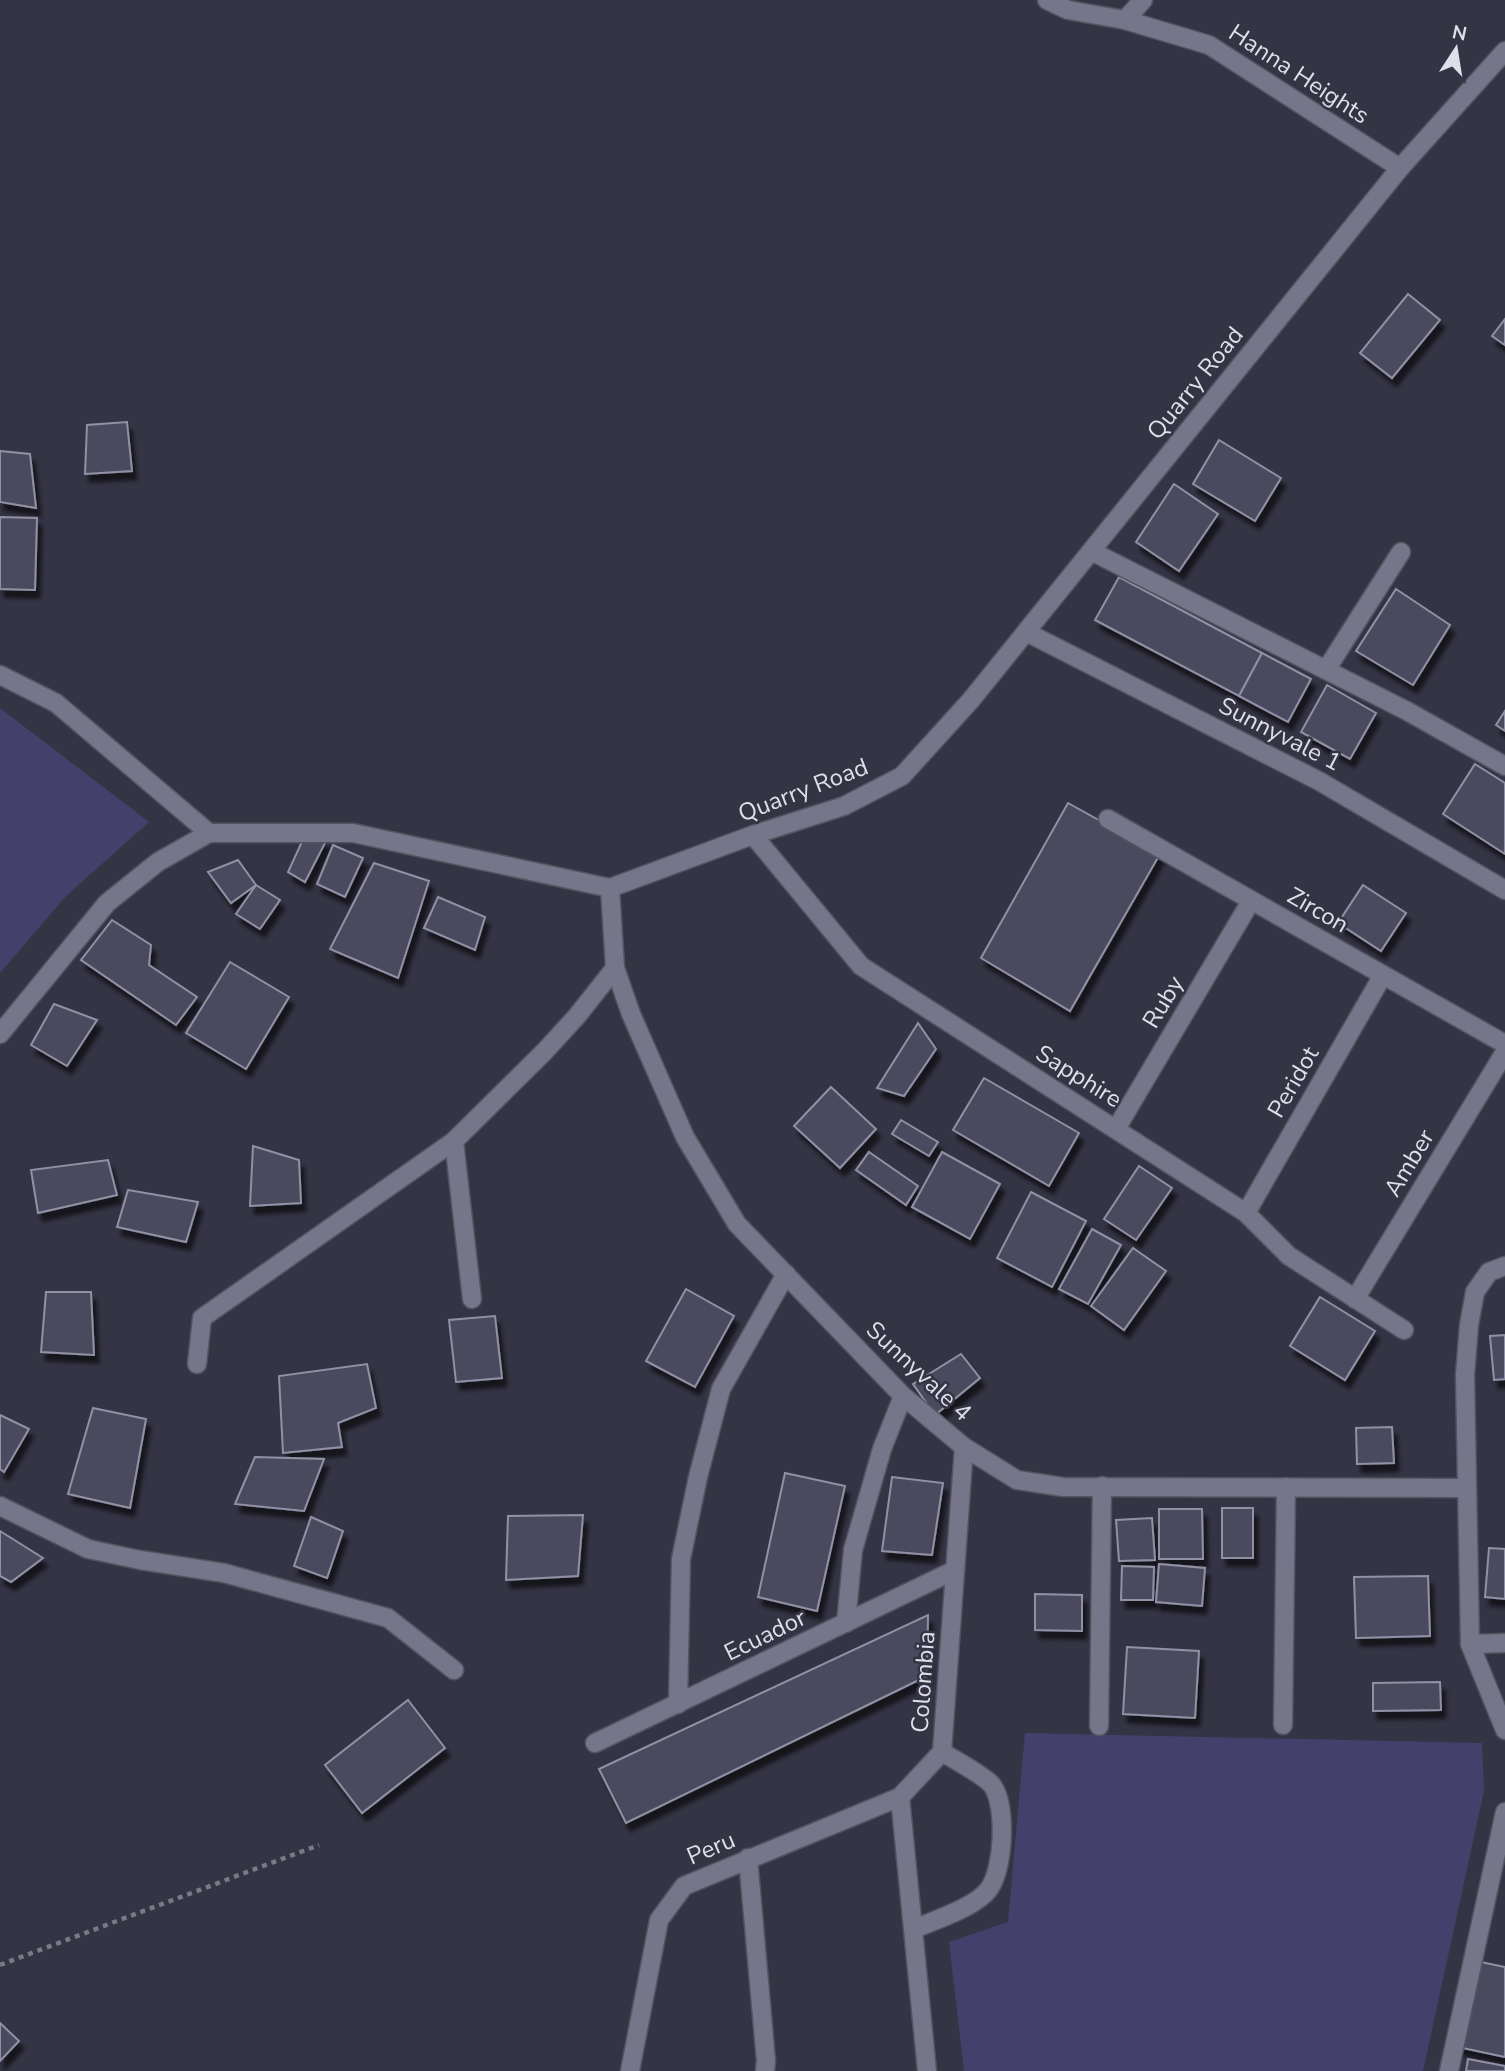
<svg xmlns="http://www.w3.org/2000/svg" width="1505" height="2071" font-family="'Nunito Sans',sans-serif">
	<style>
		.green { fill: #44406b }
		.building { fill: #4b4a5d; stroke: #9190a5; stroke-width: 2; filter: url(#shadow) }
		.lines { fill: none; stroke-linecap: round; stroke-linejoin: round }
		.minor-casing { stroke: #535360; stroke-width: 21 }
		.path { stroke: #7a7988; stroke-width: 4.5; stroke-dasharray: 5 5; stroke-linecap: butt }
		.minor { stroke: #767589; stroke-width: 18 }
		.labels { text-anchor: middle; stroke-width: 5; stroke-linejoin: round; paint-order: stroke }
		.street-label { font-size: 24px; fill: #dfdfea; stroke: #353445 }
	</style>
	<defs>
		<filter id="shadow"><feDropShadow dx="4.5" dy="8" stdDeviation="2" flood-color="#0009"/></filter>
	</defs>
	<rect width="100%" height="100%" fill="#353445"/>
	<g class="green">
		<polygon points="0,708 149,822 66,896 0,973"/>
		<polygon points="1025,1733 1482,1743 1484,1791 1423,2071 964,2071 949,1942 1008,1922"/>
	</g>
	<g class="building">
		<polygon points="1408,294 1440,320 1392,378 1360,353"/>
		<polygon points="1505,319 1505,345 1492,336"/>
		<polygon points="127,422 132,471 85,474 87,425"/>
		<polygon points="1219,440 1281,478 1255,521 1193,484"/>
		<polygon points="0,451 30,454 36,508 0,502"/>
		<polygon points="1174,484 1218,514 1179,571 1136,542"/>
		<polygon points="0,517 37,518 35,590 0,589"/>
		<polygon points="1119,577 1262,653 1239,696 1095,620"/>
		<polygon points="1396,589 1450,625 1413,685 1356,651"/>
		<polygon points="1262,653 1311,679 1288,722 1239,696"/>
		<polygon points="1327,685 1376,713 1350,759 1301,732"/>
		<polygon points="1505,711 1505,731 1496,725"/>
		<polygon points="1475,764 1505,783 1505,854 1443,814"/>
		<polygon points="1068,803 1160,854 1070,1011 981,958"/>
		<polygon points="305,835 326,841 305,882 288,872"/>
		<polygon points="333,845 363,858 345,897 317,884"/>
		<polygon points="238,860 256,885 231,903 208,872"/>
		<polygon points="374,863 429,881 398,978 330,949"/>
		<polygon points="256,885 280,900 260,929 236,914"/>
		<polygon points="1363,885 1406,913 1381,951 1338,923"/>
		<polygon points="438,897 485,917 475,950 424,928"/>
		<polygon points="112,920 151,945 149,965 197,997 176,1025 81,960"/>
		<polygon points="230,962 289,997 246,1069 186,1033"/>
		<polygon points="54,1004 97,1020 67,1066 31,1045"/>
		<polygon points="918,1023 936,1049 904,1096 877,1088"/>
		<polygon points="984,1078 1079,1133 1049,1186 953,1130"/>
		<polygon points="831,1087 876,1129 840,1168 794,1126"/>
		<polygon points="901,1120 938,1142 929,1156 892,1134"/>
		<polygon points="253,1146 299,1160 301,1203 250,1206"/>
		<polygon points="869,1152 918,1186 906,1205 856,1170"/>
		<polygon points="942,1152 1000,1184 970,1239 912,1207"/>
		<polygon points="108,1160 117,1195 38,1213 31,1170"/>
		<polygon points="1139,1166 1172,1188 1136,1240 1104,1219"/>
		<polygon points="128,1190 198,1202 186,1242 117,1227"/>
		<polygon points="1031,1192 1086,1221 1052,1287 997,1258"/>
		<polygon points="1092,1229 1121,1245 1088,1304 1059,1289"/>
		<polygon points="1133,1248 1166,1271 1124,1330 1091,1306"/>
		<polygon points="686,1289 734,1316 695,1387 646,1361"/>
		<polygon points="46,1292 91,1292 94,1355 41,1352"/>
		<polygon points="1320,1297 1375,1331 1345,1380 1290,1346"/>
		<polygon points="495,1316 502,1378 456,1382 449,1320"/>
		<polygon points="1505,1335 1505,1379 1494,1380 1490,1336"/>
		<polygon points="961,1354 980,1378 935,1415 913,1384"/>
		<polygon points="367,1364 376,1408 338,1423 342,1447 283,1453 279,1376"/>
		<polygon points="93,1408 146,1419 130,1508 68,1494"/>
		<polygon points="0,1415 29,1429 4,1472 0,1469"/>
		<polygon points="1392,1427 1394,1463 1357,1464 1356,1428"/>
		<polygon points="255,1457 324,1459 304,1511 235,1504"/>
		<polygon points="785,1473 845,1486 817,1611 758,1597"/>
		<polygon points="892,1477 943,1483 932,1555 882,1551"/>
		<rect x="1222" y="1508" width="31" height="50"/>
		<polygon points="1159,1509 1202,1509 1203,1559 1159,1559"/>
		<polygon points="583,1515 578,1576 506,1580 508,1516"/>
		<polygon points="311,1517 343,1531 327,1578 294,1566"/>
		<polygon points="1152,1518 1155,1560 1119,1561 1116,1520"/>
		<polygon points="0,1531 43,1558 11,1582 0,1576"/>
		<polygon points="1489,1548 1505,1549 1505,1599 1485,1597"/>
		<polygon points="1159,1564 1205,1568 1202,1606 1156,1602"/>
		<polygon points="1122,1566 1154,1567 1153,1600 1121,1600"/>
		<polygon points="1428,1576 1430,1636 1356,1638 1354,1577"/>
		<polygon points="1035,1594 1082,1595 1082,1631 1035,1630"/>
		<polygon points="928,1615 927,1676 626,1823 599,1769"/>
		<polygon points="1127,1647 1199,1651 1195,1718 1123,1714"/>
		<polygon points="1440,1682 1441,1710 1373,1711 1373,1683"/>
		<polygon points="408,1700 445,1748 362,1813 325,1765"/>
		<polygon points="1476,1961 1505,1967 1505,2057 1458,2047"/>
		<polygon points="0,2023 19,2041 0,2061"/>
		<polygon points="1468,2059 1505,2066 1505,2071 1466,2071"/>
	</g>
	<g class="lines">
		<g class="minor-casing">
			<g id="minor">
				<polyline points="1047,0 1068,10 1125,20 1209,45 1400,168"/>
				<polyline points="1125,20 1143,0"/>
				<polyline points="1091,551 1407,711 1505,766"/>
				<polyline points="1026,632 1319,781 1505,890"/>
				<polyline points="1326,670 1401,552"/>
				<polyline points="0,675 56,703 209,833"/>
				<polyline points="1108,819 1505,1044"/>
				<polyline points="753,835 861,966 1246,1213 1289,1256 1404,1330"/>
				<polyline points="610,888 615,968 631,1014 685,1137 737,1224 903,1396 964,1447 1017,1480 1063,1487 1467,1488"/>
				<polyline points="0,1034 107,903 158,862 209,833 353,833 610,888 753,835 844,806 902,776 971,700 1400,168 1505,51"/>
				<polyline points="1116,1129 1251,901"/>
				<polyline points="454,1141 472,1299"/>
				<polyline points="1246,1213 1383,975"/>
				<polyline points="1505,1266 1489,1272 1475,1292 1469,1325 1465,1375 1470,1644 1505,1730"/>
				<polyline points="1355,1299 1505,1052"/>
				<polyline points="197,1364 202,1318 454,1141 545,1051 577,1016 615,968"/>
				<polyline points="0,1506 88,1549 140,1560 224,1573 388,1618 454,1670"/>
				<polyline points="846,1623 853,1550 882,1449 903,1396"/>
				<polyline points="1470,1644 1505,1643"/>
				<polyline points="678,1704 681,1559 698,1477 721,1389 786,1274"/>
				<polyline points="1283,1725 1286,1487"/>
				<polyline points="1099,1726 1102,1486"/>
				<polyline points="595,1743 955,1570"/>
				<polyline points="900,1797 927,2071"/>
				<polyline points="748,1858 766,2061 765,2071"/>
				<path d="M914,1929C935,1920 976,1907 989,1889C1004,1868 1007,1806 992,1785C985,1776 953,1759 942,1752"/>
				<polyline points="630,2071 659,1920 684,1886 900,1797 942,1752 964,1447"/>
				<polyline points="1449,2071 1505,1812"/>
			</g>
		</g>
		<polyline class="path" points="0,1965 319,1845"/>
		<use href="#minor" class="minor"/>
	</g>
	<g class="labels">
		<g class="street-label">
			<text transform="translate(1299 74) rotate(33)" y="8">Hanna Heights</text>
			<text transform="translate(1195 383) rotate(-51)" y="8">Quarry Road</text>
			<text transform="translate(1280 734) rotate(27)" y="8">Sunnyvale 1</text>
			<text transform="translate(803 790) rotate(-21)" y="8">Quarry Road</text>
			<text transform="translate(1318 910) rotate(30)" y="8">Zircon</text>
			<text transform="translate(1163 1002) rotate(-59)" y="8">Ruby</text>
			<text transform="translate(1079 1076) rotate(32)" y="8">Sapphire</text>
			<text transform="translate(1293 1082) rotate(-60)" y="8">Peridot</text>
			<text transform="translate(1409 1163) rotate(-59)" y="8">Amber</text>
			<text transform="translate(919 1371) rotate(43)" y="8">Sunnyvale 4</text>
			<text transform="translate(765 1635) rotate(-26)" y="8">Ecuador</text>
			<text transform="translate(923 1682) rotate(-86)" y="8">Colombia</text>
			<text transform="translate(711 1848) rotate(-23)" y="8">Peru</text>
		</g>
	</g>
	<g transform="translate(1456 49) rotate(12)" stroke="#353445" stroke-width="5" paint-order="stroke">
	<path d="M0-5L12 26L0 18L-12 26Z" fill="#dfdfea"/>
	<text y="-10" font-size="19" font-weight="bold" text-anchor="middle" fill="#dfdfea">N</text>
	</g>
</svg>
